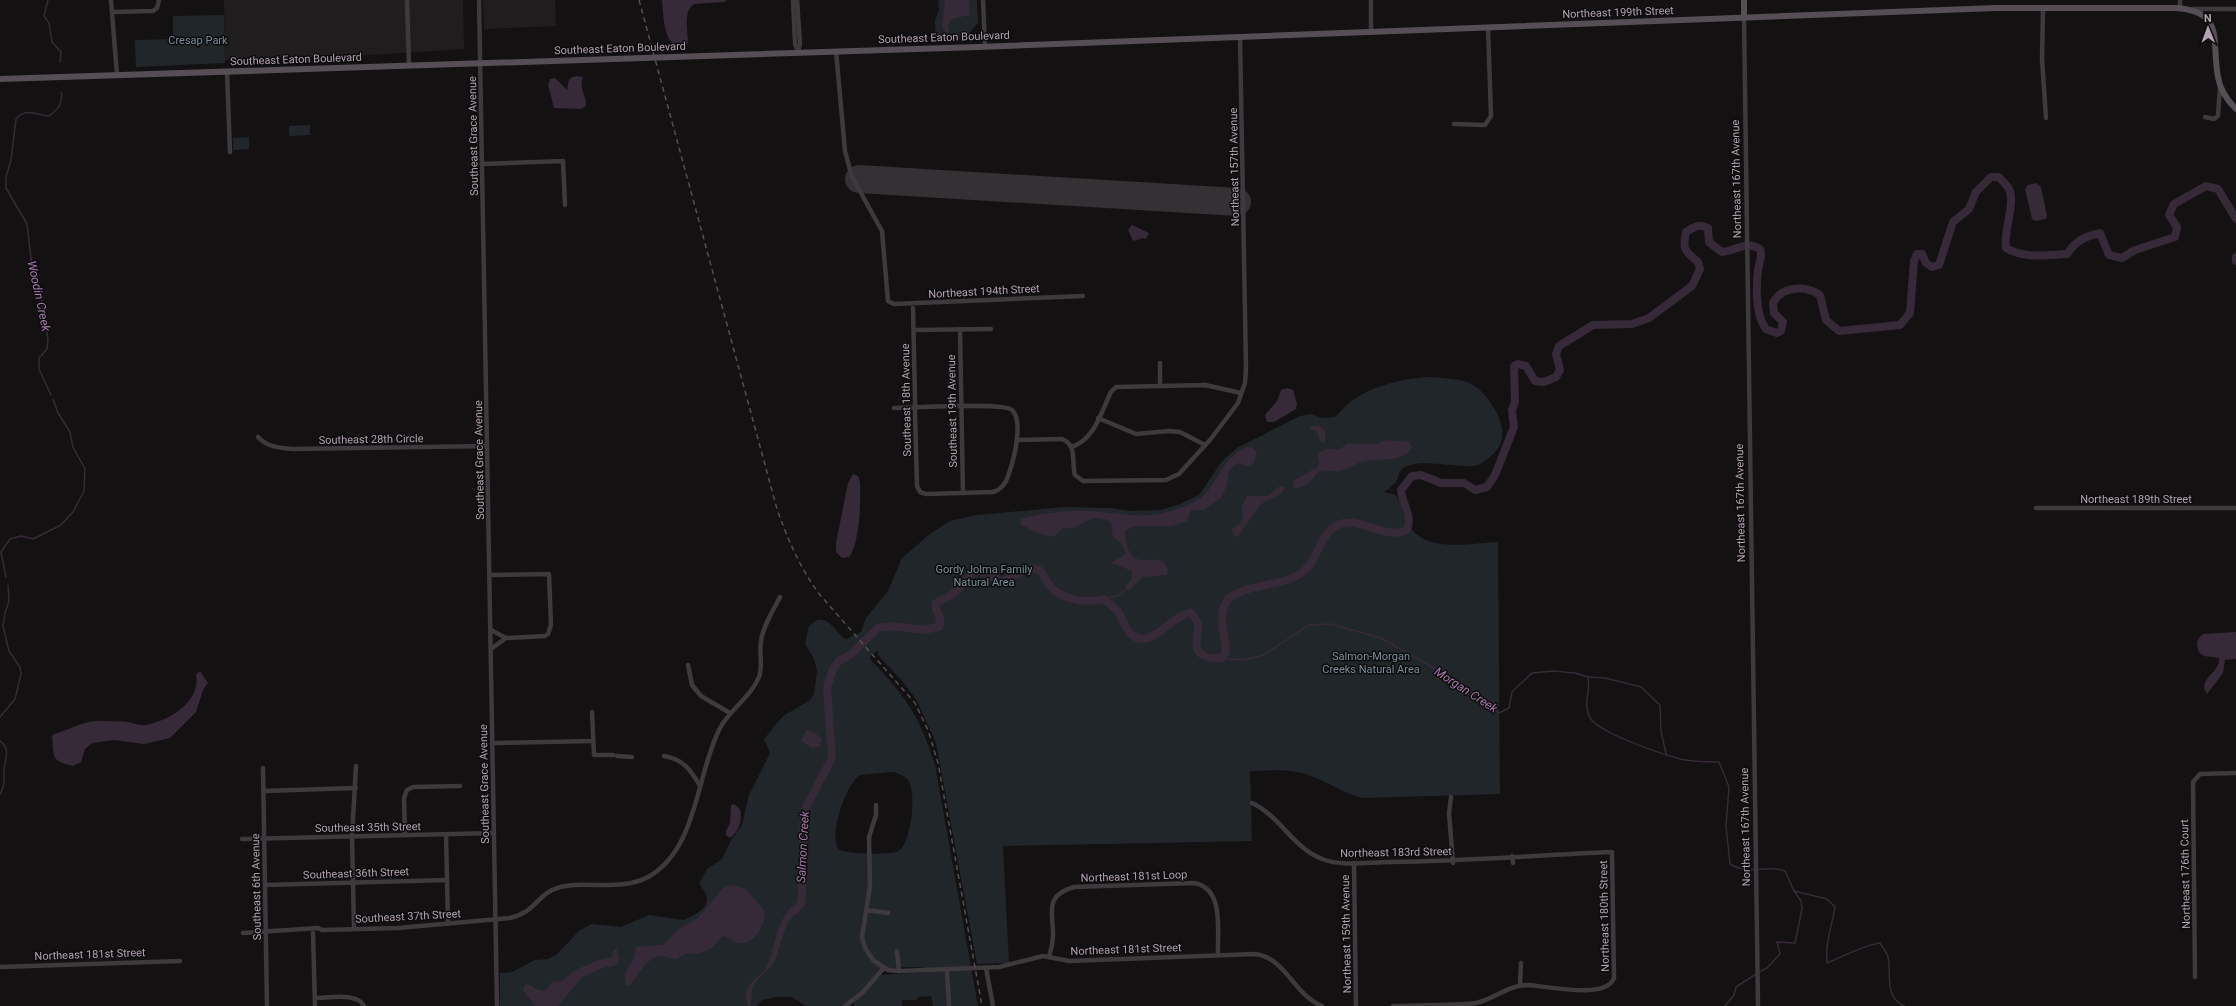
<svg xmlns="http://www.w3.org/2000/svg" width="2236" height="1006" font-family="Roboto,sans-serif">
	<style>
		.built { fill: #201d1e }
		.green { fill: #21262a; fill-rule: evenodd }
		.water { fill: #362a38 }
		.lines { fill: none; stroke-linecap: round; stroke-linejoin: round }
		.stream { stroke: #362a38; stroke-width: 1.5 }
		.river { stroke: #362a38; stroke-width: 8 }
		.runway { stroke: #343034; stroke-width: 28 }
		.minor { stroke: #3e393d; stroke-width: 4.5 }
		.major { stroke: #564e55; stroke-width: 6 }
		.rail { stroke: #564e55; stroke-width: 1.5; stroke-dasharray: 5 4; stroke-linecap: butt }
		.labels { text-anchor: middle; stroke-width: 3; stroke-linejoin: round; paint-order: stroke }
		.street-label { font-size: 11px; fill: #b3a2b1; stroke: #0d0c0d }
		.park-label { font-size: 11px; fill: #798d9e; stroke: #0d0c0d }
		.water-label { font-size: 12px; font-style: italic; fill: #a879af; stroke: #0d0c0d }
	</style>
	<rect width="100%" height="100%" fill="#131112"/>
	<g class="built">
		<polygon points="224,0 463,0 464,49 322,58 225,60"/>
		<polygon points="483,0 555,0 556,26 484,29"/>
	</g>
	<g class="green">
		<polygon points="938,0 977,0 978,23 964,39 936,39 935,20 939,10"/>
		<polygon points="224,15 225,63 136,67 135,40 173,39 173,16"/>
		<polygon points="310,125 310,135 289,136 289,126"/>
		<polygon points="249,137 249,149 233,150 233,138"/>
		<path d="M1428,377C1440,378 1455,378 1467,382C1486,389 1508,422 1501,442C1498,452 1488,459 1480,464C1468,472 1419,455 1402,469C1398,472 1399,478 1396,482C1393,486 1388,489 1384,492L1396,495C1402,504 1403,515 1408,524C1425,554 1469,543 1498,542L1500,794L1363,798C1342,793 1326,781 1306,774C1288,768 1268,771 1250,771L1252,841L1003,846L1009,963L977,964L936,743L917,701L904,683L878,655V651L871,654L870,659C906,697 919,714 935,765L978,1006H933L931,996L917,997V1000H902V1006H854V1003L848,1001L852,1006H806L792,997H777L762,1000L757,1006H500V973L512,972L535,960L548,959L556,955L580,930L592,924L621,927L649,915L684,920C703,911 716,903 699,884L707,869L722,859L732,839L742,825L749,795L770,753L764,739L783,716L810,700L814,694L817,671L814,659L805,644L809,626C828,607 837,637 846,639L861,632L866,618L888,591L902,558L931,533L950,521L977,515L1065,507L1109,508L1130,511L1161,510L1180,504L1199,495L1222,461L1237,448L1300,416L1310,414L1322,418L1335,417C1341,412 1345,405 1353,400C1374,385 1402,379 1428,377ZM892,772C898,773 904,775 908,780C917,792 911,841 900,850C893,856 849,854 840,850C826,840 847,782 860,775ZM927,968V972L881,975L872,984L870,982C879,966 911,966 927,968Z"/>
	</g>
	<g class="water">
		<path d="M662,0H727L724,2L694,4C683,11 688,31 688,43L684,47C662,47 664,16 662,0Z"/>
		<polygon points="945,0 969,0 970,15 951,19 948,25 949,32 945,33 942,25"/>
		<path d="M577,76L583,77C578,91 589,98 585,107L581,109L554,108L548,85L550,79L555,78L567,90C569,84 566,77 577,76Z"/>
		<polygon points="2036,183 2041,187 2047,216 2046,219 2035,221 2032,219 2025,189 2028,185"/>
		<polygon points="1132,225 1149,233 1146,239 1143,238 1133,241 1128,230"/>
		<polygon points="1287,388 1293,390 1297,404 1296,409 1274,422 1267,422 1265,415 1277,401 1281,390"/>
		<polygon points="1318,425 1325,430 1325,443 1319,440 1317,431 1311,430 1310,427"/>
		<path d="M1388,440L1409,442L1412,448C1401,463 1382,458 1366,461C1357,462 1349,469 1340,471C1331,473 1326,467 1317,473C1312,481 1305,489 1293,488L1294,480L1318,467L1319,462L1317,454L1326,449H1340L1347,444H1376Z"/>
		<path d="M1251,446L1257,452L1253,464L1246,466L1238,463L1230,469L1228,474L1227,485L1221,498L1204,510H1191L1187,521L1172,526H1134L1125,531C1128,584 1161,542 1168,571L1166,575L1142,577L1130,590L1125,589L1127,584L1132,579V571L1111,563L1126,554L1122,544L1113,537L1111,522C1093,512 1085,523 1071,529L1064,527L1053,537L1040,534L1020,524L1021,519C1042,513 1065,510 1087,511C1119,512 1141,521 1174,510C1185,507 1198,502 1206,493C1220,477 1227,451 1251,446Z"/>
		<path d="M853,474L858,476L860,482C861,499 860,543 849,557L842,558L836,552V543L848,483Z"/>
		<polygon points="1280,486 1285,488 1282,493 1261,504 1238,536 1234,537 1232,529 1241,523 1243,515 1241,508 1247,496 1267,496"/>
		<path d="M2236,632V659L2225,660L2223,673L2207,694C2196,679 2221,673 2219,658C2211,656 2198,659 2197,645C2197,640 2199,637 2203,634Z"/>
		<path d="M200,671L208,683L203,690L196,712L170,738L144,744L114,740L92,743L85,749L81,762L73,766C51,760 54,759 52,736L54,734C67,731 84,720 98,721C107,721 118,721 128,722C134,723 139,726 146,725C170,720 201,702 196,674Z"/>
		<path d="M806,730C812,730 819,735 822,740L819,747L812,748L801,741Z"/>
		<path d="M734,804L740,809C743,819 739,832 730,838L726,835V831L730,823L731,805Z"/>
		<path d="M733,885L746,889L765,911C765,926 753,949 734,942C730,940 728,937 723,936L710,949L700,953L686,954L676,959C671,959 666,956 661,956C648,955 637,977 630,985H626L625,972L633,961L636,947L663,945L678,930L698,918L723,888Z"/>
		<path d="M801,905L799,913C786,914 780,947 776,958C771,970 758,976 753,987C751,993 751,1000 751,1006H748C740,980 760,982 768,964C777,944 775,912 801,905Z"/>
		<path d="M615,949L617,950L619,960L617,965L603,968L582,977L558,1006H535C532,999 525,996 523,989L525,985L528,984L538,990L545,991L552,982L562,981L575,970L599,960L612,957L613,951Z"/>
	</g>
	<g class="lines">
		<g class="stream">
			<polyline points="48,0 44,16 49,23 52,42 61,52 60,62"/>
			<path d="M51,395L39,369V358L47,349L48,339L42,302L33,276L27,224L6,188V177L11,160L16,119C27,107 37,115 49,116C58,110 64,103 61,92"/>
			<polyline points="6,577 1,552 10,539 21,536 33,539 61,525 73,512 84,491 85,469 73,447 70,432 58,413 53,399"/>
			<polyline points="1103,599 1119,595 1126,590"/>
			<path d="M1222,658L1243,660L1264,655L1309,625L1331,624L1381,638L1460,683L1499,713L1509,708L1512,692L1532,673L1553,671L1575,673L1588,677C1591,690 1583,702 1589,716C1595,732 1662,754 1680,759C1693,762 1706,762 1719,762L1729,787L1726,826L1730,864C1749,876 1766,864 1785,871L1794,891L1827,899L1835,907C1832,925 1825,944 1827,963C1842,957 1864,945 1880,943C1882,947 1887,952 1888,957C1892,975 1883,995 1904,1006"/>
			<polyline points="1588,677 1605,678 1641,687 1660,705 1661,731 1666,754"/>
			<polyline points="0,717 15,699 21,674 20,667 9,651 3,626 5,613 9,601 8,585"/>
			<path d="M0,741C11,748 5,761 4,770C4,780 5,786 0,794"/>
			<polyline points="1759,972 1767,968 1780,954 1777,942 1795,943 1802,909 1801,901 1794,891"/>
			<polyline points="1725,1006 1734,995 1736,987 1756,974"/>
		</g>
		<g class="river">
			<polyline points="2236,257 2236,261"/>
			<path d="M791,913L801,904L802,894L804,811L832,758L827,688L832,671L838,662L851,654L878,628L895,626L923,630L939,627C944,618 934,612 936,603L953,594L977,569L1000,581C1014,581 1022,566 1036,569C1044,571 1043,576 1047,582C1058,599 1084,604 1103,599C1108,603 1115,607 1119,613C1123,620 1125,629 1132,635C1151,651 1170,615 1191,613L1198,623C1199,630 1195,641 1197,648C1199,657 1214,659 1222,658L1226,652C1225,633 1216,615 1229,598C1251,582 1283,588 1304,571C1321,558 1318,529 1344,523C1362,519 1388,540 1407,530C1413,514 1402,505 1401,490L1412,476L1421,475L1441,483H1464L1475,490L1487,487L1495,475L1514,427L1512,410L1515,402L1514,366L1518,364L1526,366L1535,381L1544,382L1556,377L1560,370L1556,354L1559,346L1593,325L1632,324L1649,318L1692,286L1700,269L1698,262C1685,251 1682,250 1686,232C1694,227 1699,223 1708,228L1709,242L1722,252C1736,251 1746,240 1760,249C1763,256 1759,263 1758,270C1756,289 1755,314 1766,329L1777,333L1781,331L1783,322L1774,313L1773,303C1782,286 1805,285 1820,295L1826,320L1839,331L1900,325L1910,313L1914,261L1917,254H1922L1926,263L1932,267L1939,265L1953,222L1969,209L1976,192L1991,177H1999C2002,181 2007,185 2009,189C2016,202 2003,232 2006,248C2025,259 2046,255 2067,254C2076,241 2085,236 2100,233L2109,255L2122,258L2135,250L2175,237L2177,227L2169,215L2174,204L2206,186L2218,189L2236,219"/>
		</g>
		<polyline class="runway" points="859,179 1237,202"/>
		<g class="minor">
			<polyline points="111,0 117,75"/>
			<polyline points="407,0 409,65"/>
			<polyline points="479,0 497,1006"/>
			<polyline points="793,0 795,44 798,51"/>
			<polyline points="797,0 800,44 798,51"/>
			<polyline points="983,0 985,46"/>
			<polyline points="1371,0 1371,32"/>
			<polyline points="2043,8 2042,59 2046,118"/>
			<polyline points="2180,9 2180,0"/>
			<polyline points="2192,9 2236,9"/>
			<polyline points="112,12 153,11 157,8 159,0"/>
			<polyline points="1744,18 1758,1006"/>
			<polyline points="836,51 845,151 852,177 882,231 888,301 894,304 1083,296"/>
			<polyline points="227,71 230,152"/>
			<polyline points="2205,117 2214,119 2218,116 2220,87"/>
			<polyline points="1454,124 1485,125 1491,116 1488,27"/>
			<polyline points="482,164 563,161 565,205"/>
			<polyline points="960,329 963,493"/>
			<polyline points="914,330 991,329"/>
			<polyline points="1160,363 1160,386"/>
			<path d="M894,408C911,408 1004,402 1012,410C1022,419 1016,449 1013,460C1009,473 1007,488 993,492L926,494L920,492L917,486L915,413V399L913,308"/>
			<polyline points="1098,418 1136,434 1169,431 1180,432 1205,445"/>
			<path d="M258,437C267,447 280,448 293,449L487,446"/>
			<path d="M1017,440L1062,439C1078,445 1071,462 1075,475L1083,481L1166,480L1179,474L1210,440L1238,403L1245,383L1246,369L1240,37"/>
			<path d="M1071,447C1095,440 1101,412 1111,392L1116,387L1205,385L1241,393"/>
			<polyline points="2036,508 2236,508"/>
			<polyline points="490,575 549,574 551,625 548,634 545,636 506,638 491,649"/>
			<polyline points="491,630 506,638"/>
			<polyline points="688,665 692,685 701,696 730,713"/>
			<polyline points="592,712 594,755 613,755"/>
			<polyline points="492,743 593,741"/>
			<polyline points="617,756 632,757"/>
			<path d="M664,756C683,759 691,770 700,786"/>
			<polyline points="263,768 267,1006"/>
			<polyline points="263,791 356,788"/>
			<polyline points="1451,797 1449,813 1453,863"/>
			<path d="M1252,803C1280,816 1293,848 1322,859C1343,867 1369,862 1391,862C1465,861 1539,855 1612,852L1614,978C1606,1000 1547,986 1528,985C1508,985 1495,999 1476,1003C1453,1006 1418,1005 1393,1006"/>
			<path d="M876,805V815L869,837L870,886L862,937L865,948L874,961L888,970L899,971L999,967L1043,956L1069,961L1255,954C1286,958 1294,995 1322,1006"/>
			<polyline points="446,834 448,923"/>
			<polyline points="405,835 404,798 407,790 413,787 460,786"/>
			<polyline points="242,839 494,833"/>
			<polyline points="1512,856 1513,863"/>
			<polyline points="1354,863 1356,1006"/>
			<polyline points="265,885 447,880"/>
			<polyline points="866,910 888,913"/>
			<polyline points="354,929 352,836 356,766"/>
			<path d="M243,933L318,928L322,930L398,928L510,918C533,913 535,899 552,890C577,878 619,893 648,877C698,849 696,774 720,728C730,709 751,697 759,677C763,666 759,653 761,641C763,626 773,611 780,597"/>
			<polyline points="313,933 315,1006"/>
			<polyline points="897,951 899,971"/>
			<path d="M1049,957C1051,950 1053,943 1053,935C1053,911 1044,896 1074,887L1194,883C1225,888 1217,932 1218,955"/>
			<polyline points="0,967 180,961"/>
			<polyline points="986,968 993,1006"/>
			<polyline points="947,970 949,1006"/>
			<polyline points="2195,977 2193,782 2200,774 2236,773"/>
			<polyline points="1520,985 1521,963"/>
			<path d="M315,998C328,998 358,992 364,1006"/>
			<polyline points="845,1006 862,993 883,969"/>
		</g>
		<g class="major">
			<polyline points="1744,0 1744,18"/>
			<path d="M0,79L978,47L1996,8H2175C2226,11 2211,41 2218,77C2220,90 2227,100 2236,109"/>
		</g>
		<path class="rail" d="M639,0L777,509C788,540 800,568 820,595L915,703L928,730L938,763L982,1006"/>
	</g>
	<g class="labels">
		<g class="street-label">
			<text transform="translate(1618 12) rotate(-2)" y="4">Northeast 199th Street</text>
			<text transform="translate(944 37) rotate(-2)" y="4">Southeast Eaton Boulevard</text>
			<text transform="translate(620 48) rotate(-2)" y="4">Southeast Eaton Boulevard</text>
			<text transform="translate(296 59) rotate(-2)" y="4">Southeast Eaton Boulevard</text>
			<text transform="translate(473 136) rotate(-91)" y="4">Southeast Grace Avenue</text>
			<text transform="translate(1234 167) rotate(-91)" y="4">Northeast 157th Avenue</text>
			<text transform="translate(1736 179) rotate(-91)" y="4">Northeast 167th Avenue</text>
			<text transform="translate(984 291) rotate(-3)" y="4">Northeast 194th Street</text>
			<text transform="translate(906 400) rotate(-91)" y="4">Southeast 18th Avenue</text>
			<text transform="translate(952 411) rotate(-91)" y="4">Southeast 19th Avenue</text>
			<text transform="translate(371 439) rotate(-1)" y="4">Southeast 28th Circle</text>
			<text transform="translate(479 460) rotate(-91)" y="4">Southeast Grace Avenue</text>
			<text x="2136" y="503">Northeast 189th Street</text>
			<text transform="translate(1740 503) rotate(-91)" y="4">Northeast 167th Avenue</text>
			<text transform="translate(484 784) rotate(-91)" y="4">Southeast Grace Avenue</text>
			<text transform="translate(368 827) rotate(-1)" y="4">Southeast 35th Street</text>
			<text transform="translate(1745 827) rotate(-91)" y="4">Northeast 167th Avenue</text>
			<text transform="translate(1396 852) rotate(-1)" y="4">Northeast 183rd Street</text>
			<text transform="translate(356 873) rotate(-2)" y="4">Southeast 36th Street</text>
			<text transform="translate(2185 874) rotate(-91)" y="4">Northeast 176th Court</text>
			<text transform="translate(1134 876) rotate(-2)" y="4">Northeast 181st Loop</text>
			<text transform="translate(256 887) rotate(-91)" y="4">Southeast 6th Avenue</text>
			<text transform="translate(408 916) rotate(-3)" y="4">Southeast 37th Street</text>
			<text transform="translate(1604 916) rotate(-91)" y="4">Northeast 180th Street</text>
			<text transform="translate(1346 934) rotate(-91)" y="4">Northeast 159th Avenue</text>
			<text transform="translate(1126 949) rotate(-2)" y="4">Northeast 181st Street</text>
			<text transform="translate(90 954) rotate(-2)" y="4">Northeast 181st Street</text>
		</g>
		<g class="park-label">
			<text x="198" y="44">Cresap Park</text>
			<text x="984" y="573">Gordy Jolma Family<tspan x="984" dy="13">Natural Area</tspan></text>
			<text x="1371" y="660">Salmon-Morgan<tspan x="1371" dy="13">Creeks Natural Area</tspan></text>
		</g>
		<g class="water-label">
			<text transform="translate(39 296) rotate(78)" y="4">Woodin Creek</text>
			<text transform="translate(1466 690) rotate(33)" y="4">Morgan Creek</text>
			<text transform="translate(803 847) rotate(-87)" y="4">Salmon Creek</text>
		</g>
	</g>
	<g transform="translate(2208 28) rotate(359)" stroke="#0d0c0d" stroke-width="3" paint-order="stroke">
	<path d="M0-3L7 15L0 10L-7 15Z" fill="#b3a2b1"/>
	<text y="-6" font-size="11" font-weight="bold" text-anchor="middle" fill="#b3a2b1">N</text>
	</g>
</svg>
